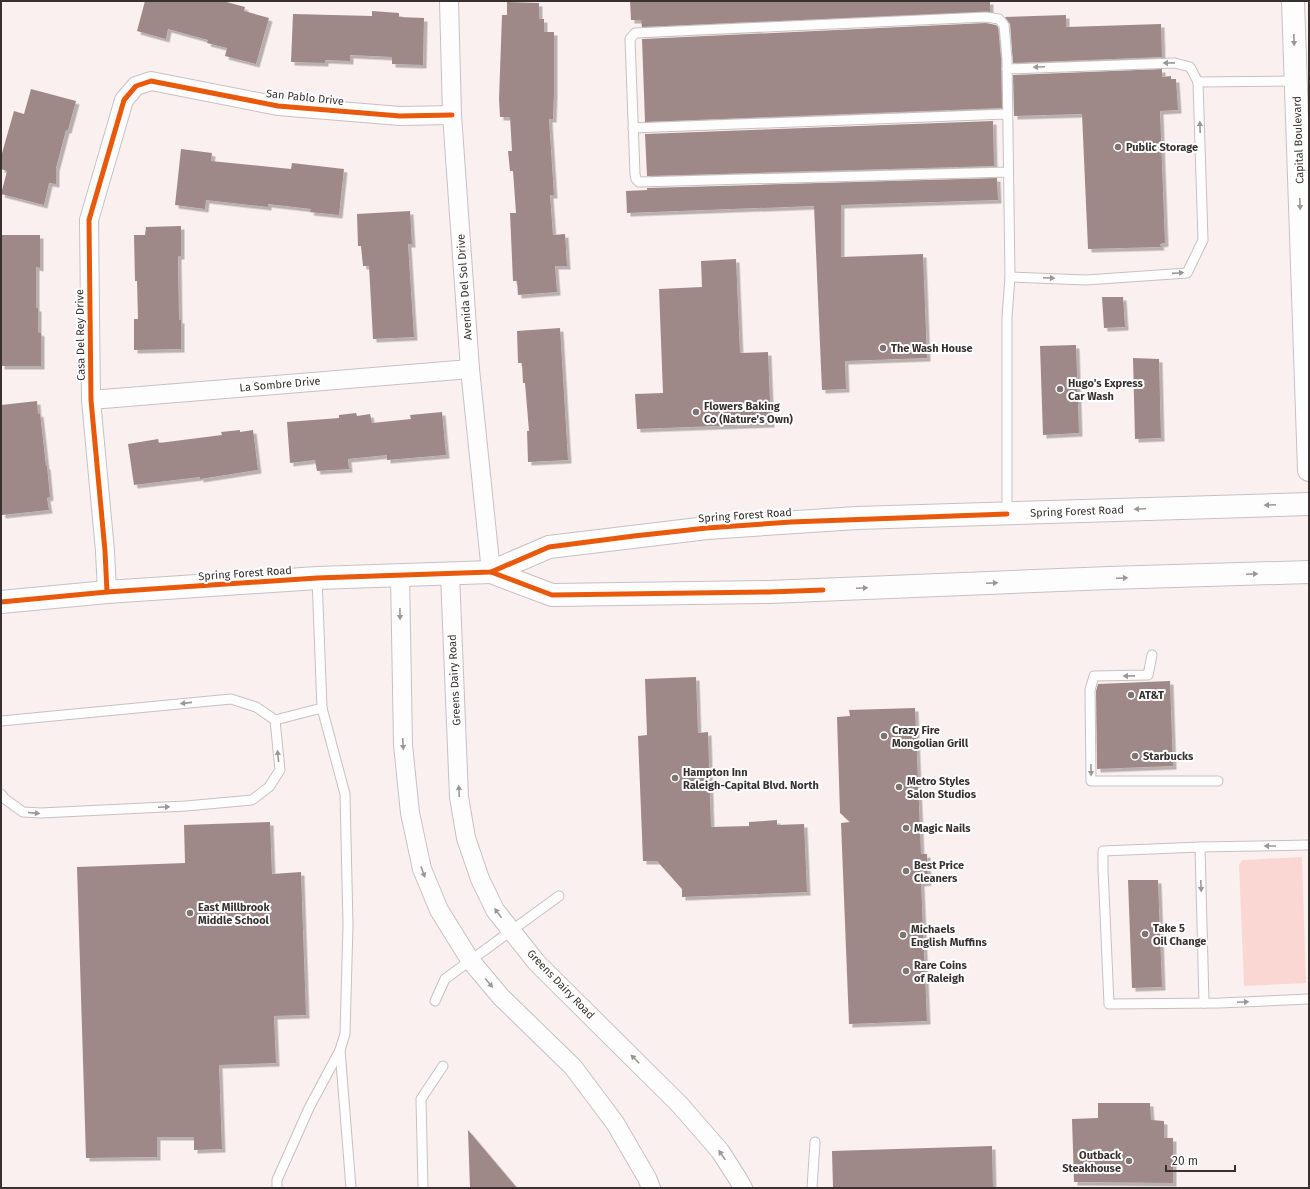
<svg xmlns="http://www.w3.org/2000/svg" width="1310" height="1189" font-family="'Fira Sans',sans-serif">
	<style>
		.green { fill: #fad7d2 }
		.building { fill: #9f8988; filter: url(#shadow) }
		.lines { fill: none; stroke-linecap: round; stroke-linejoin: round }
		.lane-casing { stroke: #c8c0c0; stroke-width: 11 }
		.street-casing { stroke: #c8c0c0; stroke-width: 20 }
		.secondary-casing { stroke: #c8c0c0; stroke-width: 24 }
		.highway-casing { stroke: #c8c0c0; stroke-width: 24 }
		.lane { stroke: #fefdfd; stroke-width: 9 }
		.street { stroke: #fefdfd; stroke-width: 18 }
		.secondary { stroke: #fefdfd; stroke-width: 22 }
		.highway { stroke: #fefdfd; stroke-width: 22 }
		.cycleway-casing { stroke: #fff; stroke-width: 8 }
		.cycleway { stroke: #e8590c; stroke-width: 5 }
		.oneway { fill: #9b9796 }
		.poi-dot { fill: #7c7473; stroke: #fff; stroke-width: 1.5 }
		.labels { text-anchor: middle; stroke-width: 4; stroke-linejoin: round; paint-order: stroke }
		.street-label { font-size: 11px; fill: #383130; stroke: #fff }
		.poi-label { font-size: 11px; font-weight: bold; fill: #383130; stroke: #fff; text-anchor: start }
	</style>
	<defs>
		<filter id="shadow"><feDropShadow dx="3.5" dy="3.5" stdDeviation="0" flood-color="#0004"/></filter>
	</defs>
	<rect width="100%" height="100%" fill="#faf0ef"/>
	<polygon class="green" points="1302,857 1306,983 1244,986 1239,865 1242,860"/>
	<g class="building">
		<polygon points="145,1 223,1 245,7 244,11 269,18 256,64 225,56 227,48 207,43 208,40 168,29 166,39 137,31"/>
		<polygon points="630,1 990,1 990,12 642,27 641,20 631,20"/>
		<polygon points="507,2 539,3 539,19 544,19 544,32 554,32 554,94 553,119 549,119 554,195 550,195 553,235 565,234 567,266 555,266 557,292 518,295 517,281 513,281 510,213 516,213 513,171 510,171 508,151 512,151 510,117 500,117 499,99 502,15 507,15"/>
		<polygon points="372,11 399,13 399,17 424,18 423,65 392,64 392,57 350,55 350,61 325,60 325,63 291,62 293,14 372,16"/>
		<polygon points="1066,15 1066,27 1161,24 1162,57 1013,63 1010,24 1005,17"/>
		<polygon points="986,23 996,25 998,27 1001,59 1002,108 645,122 642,39"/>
		<polygon points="1162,69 1162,77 1171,76 1171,79 1176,79 1178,110 1160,111 1165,243 1160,244 1161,247 1088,249 1082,114 1014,116 1013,75"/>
		<polygon points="31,89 76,101 68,130 66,130 56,168 56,184 49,183 44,205 1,194 7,171 1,169 1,157 6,139 14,111 24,114"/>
		<polygon points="993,121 994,166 647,176 645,134"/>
		<polygon points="181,149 212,153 211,161 291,169 292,163 344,169 339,215 310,212 311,209 268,204 268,207 206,200 205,209 175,205"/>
		<polygon points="997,178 998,200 841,205 841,257 923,254 927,358 845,361 846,389 822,390 814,206 627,213 626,191 647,190 647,188"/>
		<polygon points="410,211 412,244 408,244 414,337 373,339 369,266 363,266 361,246 358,246 357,214"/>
		<polygon points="181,226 181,256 178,256 179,320 181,320 181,349 134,350 134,319 138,319 137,281 135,281 134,235 145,235 146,227"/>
		<polygon points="1,235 40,235 40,268 36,267 36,308 38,308 38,332 41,333 41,366 1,366"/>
		<polygon points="736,259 740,353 768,352 771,424 637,429 635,394 663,393 659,289 702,287 701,261"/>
		<polygon points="1102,297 1123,297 1125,327 1104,328"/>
		<polygon points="560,328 568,460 528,462 527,431 529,431 525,383 523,383 522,363 518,363 517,331"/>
		<polygon points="1076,345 1079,433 1043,435 1040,346"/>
		<polygon points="1133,358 1159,359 1161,438 1135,439"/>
		<polygon points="37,401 38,414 40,413 46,466 47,466 50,497 47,498 49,510 2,515 1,503 1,405"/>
		<polygon points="442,412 446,455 387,460 387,455 348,459 349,469 317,471 315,460 290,463 287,422 339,418 339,415 356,413 357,416 370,414 372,423 411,419 410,415"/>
		<polygon points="240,430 240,432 253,430 258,470 200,479 200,477 134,485 128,444 158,439 159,443 222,435 221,432"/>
		<polygon points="696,677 698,733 708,732 711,827 749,826 749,822 777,820 777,825 804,824 807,892 682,897 682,889 657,861 643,861 638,736 647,735 645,679"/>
		<polygon points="1170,681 1173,766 1097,769 1096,691 1098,684"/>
		<polygon points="915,708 921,854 927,854 928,882 921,883 927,1021 849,1024 841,823 850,822 840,813 837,717 850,716 849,710"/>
		<polygon points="270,822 272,874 301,872 306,1015 274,1016 276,1063 219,1065 222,1149 194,1150 194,1137 157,1137 157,1157 86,1158 77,867 185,863 184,825"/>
		<polygon points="1128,880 1158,880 1162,987 1132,988"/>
		<polygon points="1098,1103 1150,1103 1151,1120 1164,1121 1164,1138 1173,1138 1173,1183 1074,1182 1072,1119 1098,1118"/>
		<polygon points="468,1130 517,1188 470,1188"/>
		<polygon points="992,1146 993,1188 833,1188 832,1151"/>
	</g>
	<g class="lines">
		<g class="lane-casing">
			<g id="lane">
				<polyline points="1007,69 1175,63 1190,67 1198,82 1203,240 1187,273 1086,280 1010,277"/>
				<polyline points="1198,82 1296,81"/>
				<polyline points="633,128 1007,114"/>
				<polyline points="1007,514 1007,317 1010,277 1007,59 1004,25 999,19 986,17 635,33 630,39 635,174 636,179 639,182 1008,172"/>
				<polyline points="1152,655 1148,675 1094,676 1090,690 1091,781 1218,781"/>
				<polyline points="275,720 322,708 317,578"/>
				<polyline points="1,721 231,699 256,707 275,720 280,770 269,787 252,800 186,806 41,813 23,812 5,799 1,794"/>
				<polyline points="1309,845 1200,847 1103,851 1103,869 1109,1004 1220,1003 1309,999"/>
				<polyline points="1200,847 1204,1003"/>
				<polyline points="435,1001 445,979 559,896"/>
				<polyline points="340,1050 351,1188"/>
				<polyline points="277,1188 277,1180 309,1108 340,1050 345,1034 348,925 345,794 322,708"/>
				<polyline points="423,1188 421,1099 443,1066"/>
				<polyline points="812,1188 815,1142"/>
			</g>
		</g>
		<g class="street-casing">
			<g id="street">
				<polyline points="449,1 452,115 470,369 491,572"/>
				<polyline points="91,400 470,369"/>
				<polyline points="450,574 459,797 466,838 480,879 495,910 537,963 680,1105 720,1151 738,1179 743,1188"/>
				<polyline points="400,575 403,745 410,813 422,869 439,910 470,960 501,997 573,1067 615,1123 647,1178 651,1188"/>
				<polyline points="107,592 105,551 91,400 89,220 124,100 136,86 151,81 278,106 400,116 452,115"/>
			</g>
		</g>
		<g class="secondary-casing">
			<g id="secondary">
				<polyline points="491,572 552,595 769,592 1109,578 1309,572"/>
				<polyline points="1,602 107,592 317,578 491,572 549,547 707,528 857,518 1309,504"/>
			</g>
		</g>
		<g class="highway-casing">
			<polyline id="highway" points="1293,1 1309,470"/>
		</g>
		<use href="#lane" class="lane"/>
		<use href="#street" class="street"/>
		<use href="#secondary" class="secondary"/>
		<use href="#highway" class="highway"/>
		<g class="cycleway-casing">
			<g id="cycleway">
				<polyline points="491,572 552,595 769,592 823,590"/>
				<polyline points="107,592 105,551 91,400 89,220 124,100 136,86 151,81 278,106 400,116 452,115"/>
				<polyline points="1,602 107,592 317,578 491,572 549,547 634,536 707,528 791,522 1007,514"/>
			</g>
		</g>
		<use href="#cycleway" class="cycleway"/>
	</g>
	<defs><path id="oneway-solid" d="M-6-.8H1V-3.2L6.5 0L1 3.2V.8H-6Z"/></defs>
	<g class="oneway">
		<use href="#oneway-solid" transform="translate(1294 40) rotate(88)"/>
		<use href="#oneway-solid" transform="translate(1169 63) rotate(179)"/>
		<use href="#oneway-solid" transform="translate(1039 67) rotate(178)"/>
		<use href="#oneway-solid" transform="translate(1200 127) rotate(-92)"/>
		<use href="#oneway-solid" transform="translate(1300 204) rotate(88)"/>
		<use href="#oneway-solid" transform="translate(1178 273) rotate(-4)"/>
		<use href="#oneway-solid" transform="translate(1049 278) rotate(2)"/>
		<use href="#oneway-solid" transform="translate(1270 505) rotate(178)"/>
		<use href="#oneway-solid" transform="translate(1140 509) rotate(178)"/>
		<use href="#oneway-solid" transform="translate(1252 574) rotate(-2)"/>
		<use href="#oneway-solid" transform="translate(1122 578) rotate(-2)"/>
		<use href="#oneway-solid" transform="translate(992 583) rotate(-2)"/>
		<use href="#oneway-solid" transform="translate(862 588) rotate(-2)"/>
		<use href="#oneway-solid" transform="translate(400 614) rotate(89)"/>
		<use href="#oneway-solid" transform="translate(1129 676) rotate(179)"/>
		<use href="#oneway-solid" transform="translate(186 703) rotate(174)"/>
		<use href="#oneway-solid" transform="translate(403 744) rotate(87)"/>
		<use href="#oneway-solid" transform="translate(278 756) rotate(-96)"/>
		<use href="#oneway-solid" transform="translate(1091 770) rotate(89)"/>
		<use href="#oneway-solid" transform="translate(459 791) rotate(-93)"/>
		<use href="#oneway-solid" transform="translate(164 807) rotate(-3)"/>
		<use href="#oneway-solid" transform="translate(34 813) rotate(5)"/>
		<use href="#oneway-solid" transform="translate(1270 846) rotate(180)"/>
		<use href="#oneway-solid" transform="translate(423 872) rotate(70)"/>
		<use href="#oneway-solid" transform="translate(1201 886) rotate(88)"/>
		<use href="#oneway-solid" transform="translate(498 913) rotate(-126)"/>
		<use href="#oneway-solid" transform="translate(489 983) rotate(50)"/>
		<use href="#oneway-solid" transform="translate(1243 1002) rotate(-2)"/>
		<use href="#oneway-solid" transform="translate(635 1059) rotate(-135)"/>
		<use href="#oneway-solid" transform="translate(722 1155) rotate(-125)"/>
	</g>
	<g class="poi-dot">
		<circle cx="1118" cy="147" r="4"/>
		<circle cx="883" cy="348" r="4"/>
		<circle cx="1060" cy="389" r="4"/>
		<circle cx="696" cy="412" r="4"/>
		<circle cx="1131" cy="695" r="4"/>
		<circle cx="884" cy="736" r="4"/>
		<circle cx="1135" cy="756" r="4"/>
		<circle cx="675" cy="778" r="4"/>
		<circle cx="899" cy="787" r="4"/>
		<circle cx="906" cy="828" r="4"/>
		<circle cx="906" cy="871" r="4"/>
		<circle cx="190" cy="913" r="4"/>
		<circle cx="1145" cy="934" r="4"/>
		<circle cx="903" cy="935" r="4"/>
		<circle cx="906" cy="971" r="4"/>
		<circle cx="1129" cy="1161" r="4"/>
	</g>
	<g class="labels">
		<g class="street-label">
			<text transform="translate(305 97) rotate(6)" y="4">San Pablo Drive</text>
			<text transform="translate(1298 140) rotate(-92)" y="4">Capital Boulevard</text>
			<text transform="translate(464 287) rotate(-94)" y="4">Avenida Del Sol Drive</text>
			<text transform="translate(80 335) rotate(-91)" y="4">Casa Del Rey Drive</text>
			<text transform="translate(280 384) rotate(-5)" y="4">La Sombre Drive</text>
			<text transform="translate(1077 511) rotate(-2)" y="4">Spring Forest Road</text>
			<text transform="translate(745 515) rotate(-4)" y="4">Spring Forest Road</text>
			<text transform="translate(245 573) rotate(-4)" y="4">Spring Forest Road</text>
			<text transform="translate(454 680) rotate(-93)" y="4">Greens Dairy Road</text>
			<text transform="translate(561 984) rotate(46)" y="4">Greens Dairy Road</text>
		</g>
		<g class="poi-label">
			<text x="1126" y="151">Public Storage</text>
			<text x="891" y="352">The Wash House</text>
			<text x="1068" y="387">Hugo's Express<tspan x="1068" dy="13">Car Wash</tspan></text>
			<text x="704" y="410">Flowers Baking<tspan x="704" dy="13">Co (Nature’s Own)</tspan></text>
			<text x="1139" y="699">AT&amp;T</text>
			<text x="892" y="734">Crazy Fire<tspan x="892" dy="13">Mongolian Grill</tspan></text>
			<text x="1143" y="760">Starbucks</text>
			<text x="683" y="776">Hampton Inn<tspan x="683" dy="13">Raleigh-Capital Blvd. North</tspan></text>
			<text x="907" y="785">Metro Styles<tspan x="907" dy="13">Salon Studios</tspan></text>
			<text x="914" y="832">Magic Nails</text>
			<text x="914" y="869">Best Price<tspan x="914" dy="13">Cleaners</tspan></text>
			<text x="198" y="911">East Millbrook<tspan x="198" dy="13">Middle School</tspan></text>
			<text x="1153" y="932">Take 5<tspan x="1153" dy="13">Oil Change</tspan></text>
			<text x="911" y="933">Michaels<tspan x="911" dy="13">English Muffins</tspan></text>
			<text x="914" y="969">Rare Coins<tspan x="914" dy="13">of Raleigh</tspan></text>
			<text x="1121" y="1159" text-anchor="end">Outback<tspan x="1121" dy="13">Steakhouse</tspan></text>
		</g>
	</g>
	<rect width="1310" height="1189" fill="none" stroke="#383130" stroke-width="4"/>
	<path d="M1166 1165v6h69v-6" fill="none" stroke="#383130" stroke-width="2"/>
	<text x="1172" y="1165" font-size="12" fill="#383130" stroke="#ffffff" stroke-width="3" paint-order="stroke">20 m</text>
</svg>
